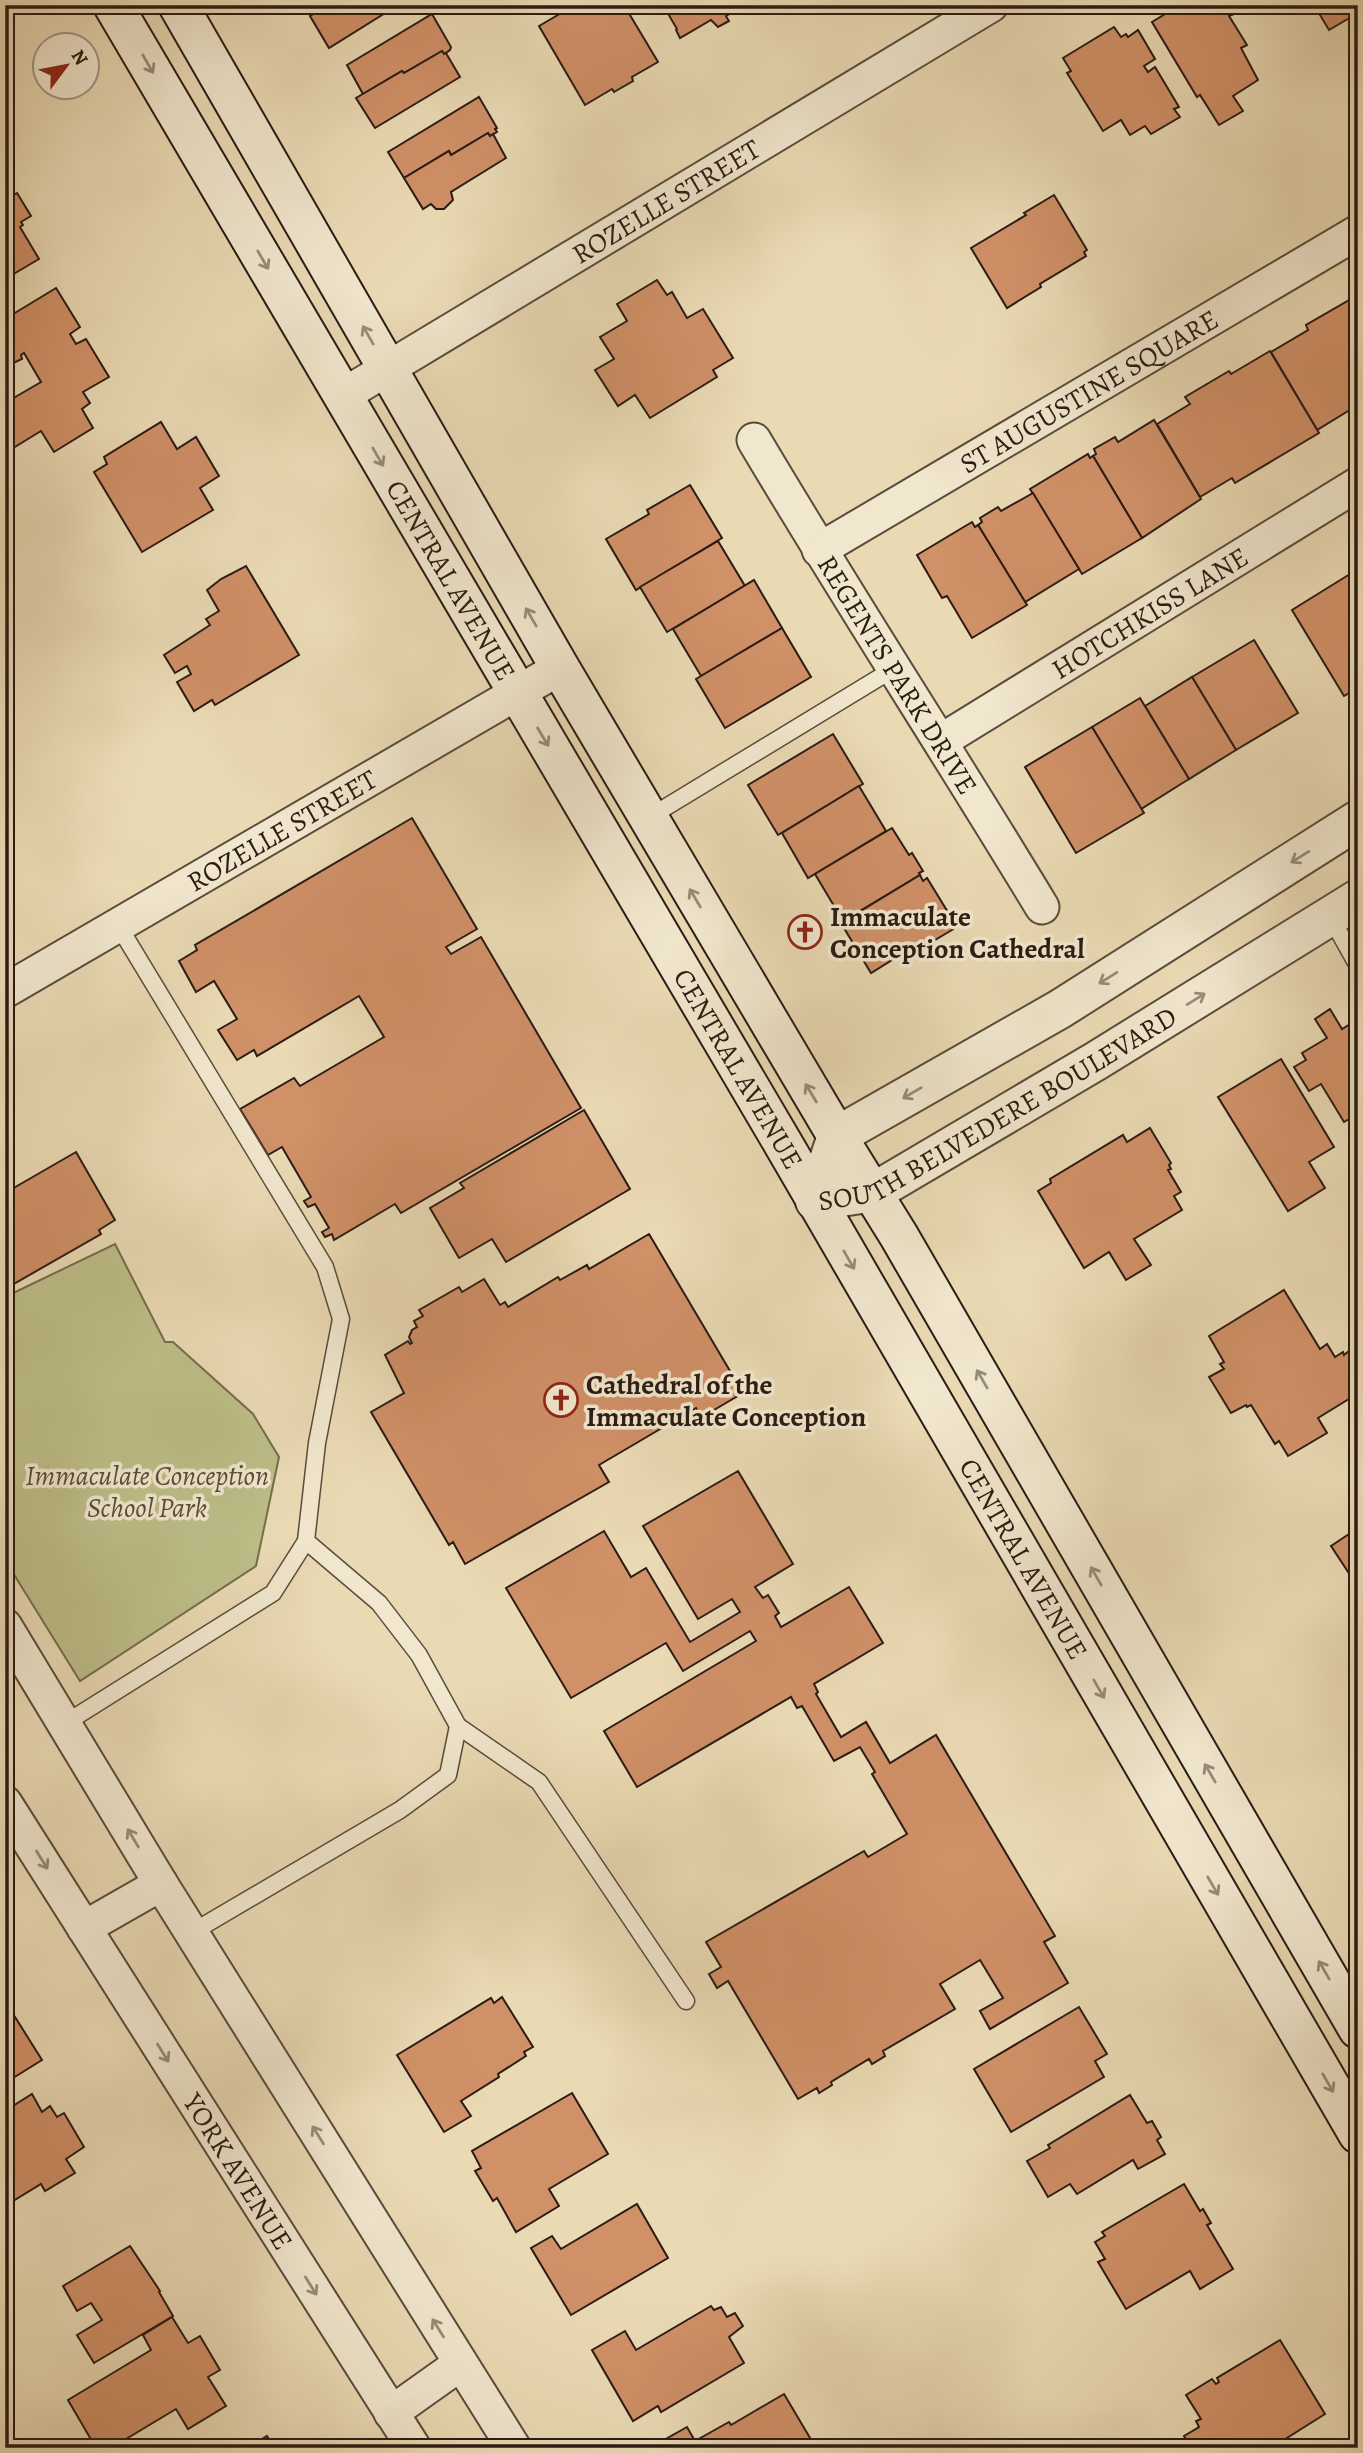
<svg xmlns="http://www.w3.org/2000/svg" width="1363" height="2453" font-family="Alegreya,serif">
	<style>
		.green { fill: #bdbe89; stroke: #746c4e; stroke-width: 2 }
		.building { fill: #d09068; stroke: #2a1b14; stroke-width: 2 }
		.lines { fill: none; stroke-linecap: round; stroke-linejoin: round }
		.service-casing { stroke: #5a4b3c; stroke-width: 19 }
		.minor-casing { stroke: #5a4b3c; stroke-width: 37 }
		.tertiary-casing { stroke: #5a4b3c; stroke-width: 42 }
		.secondary-casing { stroke: #2a1b14; stroke-width: 42 }
		.service { stroke: #f1e7ce; stroke-width: 16 }
		.minor { stroke: #f1e7ce; stroke-width: 33 }
		.tertiary { stroke: #f1e7ce; stroke-width: 38 }
		.secondary { stroke: #f1e7ce; stroke-width: 38 }
		.oneway { stroke: #978b7a }
		.labels { text-anchor: middle; stroke-width: 7; stroke-linejoin: round; paint-order: stroke }
		.street-label { font-size: 28px; fill: #2a1b14; stroke: #f1e7ce }
		.poi-label { font-size: 28px; font-weight: bold; fill: #2a1b14; stroke: #f1e7ce; text-anchor: start }
		.park-label { font-size: 28px; font-style: italic; fill: #564c37; stroke: #f1e7ce }
	</style>
	<rect width="100%" height="100%" fill="#eadab4"/>
	<filter id="stains"><feTurbulence type="fractalNoise" baseFrequency=".00286" numOctaves="4"/><feColorMatrix values="0 0 0 0 .2 0 0 0 0 .09 0 0 0 0 .02 0 0 0 .5 -.17"/></filter>
	<radialGradient id="worn" r=".72"><stop offset=".6" stop-color="#630" stop-opacity="0"/><stop offset="1" stop-color="#630" stop-opacity=".3"/></radialGradient>
	<polygon class="green" points="115,1244 165,1342 173,1342 253,1414 279,1457 256,1566 80,1681 5,1560 5,1297"/>
	<g class="building">
		<polygon points="305,5 329,5 311,16"/>
		<polygon points="329,5 398,5 329,48 310,16"/>
		<polygon points="575,5 624,5 658,62 632,77 633,81 614,92 612,89 585,105 539,26"/>
		<polygon points="663,5 745,5 726,16 729,21 718,27 711,20 680,38 676,30 677,29"/>
		<polygon points="1180,5 1229,5 1234,14 1229,16 1247,45 1241,48 1258,80 1233,96 1243,111 1219,125 1200,95 1197,97 1152,22"/>
		<polygon points="1314,5 1358,5 1358,13 1329,30"/>
		<polygon points="432,14 451,47 450,50 444,54 442,51 404,73 402,71 363,94 347,65"/>
		<polygon points="1114,27 1121,37 1126,34 1128,37 1138,30 1155,59 1144,66 1148,72 1155,67 1179,107 1174,109 1180,117 1151,134 1145,126 1130,135 1121,120 1103,131 1067,73 1071,71 1063,58"/>
		<polygon points="442,51 444,54 446,53 460,77 375,128 356,98 402,71 404,73"/>
		<polygon points="479,97 497,128 495,129 497,132 490,136 488,133 451,155 449,151 404,178 388,152"/>
		<polygon points="488,133 490,136 493,134 506,158 451,192 453,200 444,209 436,209 431,204 423,209 404,178 449,151 451,155"/>
		<polygon points="17,193 31,216 21,222 23,225 20,227 39,259 5,279 5,196 7,199"/>
		<polygon points="1054,195 1087,250 1084,252 1086,256 1040,284 1041,287 1007,308 971,248 1026,215 1024,213"/>
		<polygon points="657,280 667,295 672,292 687,318 703,309 733,358 713,370 717,377 650,418 635,395 618,406 595,370 614,359 600,337 627,321 617,304"/>
		<polygon points="56,288 80,327 70,334 76,344 86,339 109,377 83,392 90,403 82,409 93,428 54,452 41,431 5,453 5,403 41,382 24,353 21,355 22,359 5,367 5,319"/>
		<polygon points="1358,295 1358,410 1356,412 1353,408 1317,430 1271,352 1308,330 1306,325"/>
		<polygon points="1270,351 1319,433 1235,483 1232,478 1200,497 1157,424 1190,404 1185,397 1229,371 1231,374"/>
		<polygon points="1154,420 1201,499 1142,538 1093,456 1096,454 1094,449 1115,437 1118,442"/>
		<polygon points="161,422 177,449 196,437 219,476 200,488 213,510 142,552 94,472 107,464 104,457"/>
		<polygon points="1088,454 1090,458 1093,456 1142,538 1082,574 1030,489"/>
		<polygon points="690,485 722,538 636,590 606,539 649,514 647,510"/>
		<polygon points="1033,493 1079,569 1025,602 978,525 982,522 980,518 998,507 1001,511"/>
		<polygon points="972,522 975,527 978,525 1027,605 972,638 947,596 942,598 917,555"/>
		<polygon points="718,541 745,586 667,632 640,587"/>
		<polygon points="246,566 299,655 215,705 212,700 194,711 177,682 191,674 187,666 175,673 164,655 210,625 206,619 219,611 207,590 221,579"/>
		<polygon points="1350,574 1358,586 1358,688 1344,696 1292,610"/>
		<polygon points="754,580 782,628 701,676 673,629"/>
		<polygon points="782,628 811,677 725,728 696,679"/>
		<polygon points="1254,640 1298,713 1236,750 1192,677"/>
		<polygon points="1192,677 1236,750 1189,779 1145,706"/>
		<polygon points="1140,698 1189,779 1141,809 1092,727"/>
		<polygon points="1092,727 1144,813 1076,853 1025,767"/>
		<polygon points="833,734 863,784 778,835 748,785"/>
		<polygon points="859,786 886,831 808,878 782,833"/>
		<polygon points="412,818 477,929 446,947 451,954 481,937 581,1108 401,1213 395,1204 334,1240 332,1234 325,1237 322,1232 329,1228 315,1204 308,1207 304,1201 311,1197 282,1147 268,1155 240,1109 294,1078 300,1086 384,1037 359,996 257,1056 254,1050 237,1060 218,1030 237,1019 214,981 196,992 179,961 197,950 195,945"/>
		<polygon points="892,828 909,855 912,853 923,871 919,873 920,875 843,921 815,874"/>
		<polygon points="920,875 923,881 927,878 957,927 913,953 910,949 871,973 841,923"/>
		<polygon points="1330,1009 1342,1029 1358,1019 1358,1114 1344,1122 1321,1084 1309,1091 1294,1067 1306,1060 1302,1053 1327,1038 1315,1019"/>
		<polygon points="1281,1059 1334,1147 1309,1162 1325,1188 1288,1211 1218,1097"/>
		<polygon points="584,1110 630,1189 506,1262 492,1239 459,1258 430,1208 464,1188 460,1183"/>
		<polygon points="1150,1128 1171,1163 1169,1165 1171,1169 1168,1170 1181,1192 1174,1196 1182,1210 1134,1239 1151,1265 1126,1280 1109,1252 1084,1268 1038,1191 1051,1183 1050,1179 1123,1135 1127,1142"/>
		<polygon points="76,1152 115,1220 99,1230 101,1234 5,1289 5,1193"/>
		<polygon points="649,1234 743,1393 702,1417 696,1408 599,1465 609,1482 465,1564 453,1542 449,1545 371,1412 404,1393 385,1355 408,1341 410,1344 412,1343 409,1337 412,1330 417,1327 414,1321 423,1316 419,1310 459,1287 462,1292 484,1279 500,1305 505,1302 508,1307 558,1277 560,1280 587,1265 589,1269"/>
		<polygon points="1284,1290 1320,1349 1327,1344 1335,1357 1343,1352 1344,1355 1356,1345 1358,1347 1357,1394 1318,1418 1327,1433 1288,1456 1279,1441 1275,1444 1251,1405 1247,1407 1246,1405 1231,1413 1209,1377 1224,1369 1220,1364 1224,1362 1209,1336"/>
		<polygon points="738,1471 793,1564 755,1587 763,1598 768,1595 779,1613 775,1616 781,1627 849,1587 883,1643 814,1684 818,1692 816,1694 841,1737 866,1722 890,1763 936,1735 1055,1936 1044,1942 1068,1983 990,2029 980,2011 1003,1998 980,1960 940,1984 955,2009 883,2051 885,2056 872,2064 869,2059 831,2082 832,2085 819,2093 817,2088 798,2099 728,1981 717,1988 709,1974 721,1967 706,1942 864,1851 868,1857 907,1834 872,1774 875,1772 860,1747 834,1761 802,1706 797,1708 791,1697 637,1787 604,1731 756,1641 750,1631 683,1671 666,1643 571,1698 506,1588 604,1531 631,1577 646,1568 690,1642 740,1612 732,1599 698,1619 643,1526"/>
		<polygon points="1358,1528 1358,1587 1331,1546"/>
		<polygon points="502,1997 533,2047 524,2052 526,2056 498,2074 499,2077 461,2101 471,2116 444,2132 397,2055 491,1998 494,2003"/>
		<polygon points="5,2001 42,2060 5,2083"/>
		<polygon points="1079,2007 1107,2054 1095,2061 1104,2077 1011,2132 974,2069"/>
		<polygon points="572,2093 608,2154 549,2189 559,2206 516,2232 497,2198 493,2201 475,2171 481,2168 472,2151"/>
		<polygon points="32,2094 42,2112 50,2106 57,2117 64,2113 84,2147 66,2159 75,2173 45,2191 41,2184 5,2206 5,2111"/>
		<polygon points="1130,2095 1147,2123 1152,2121 1161,2137 1157,2140 1165,2154 1138,2169 1133,2160 1077,2194 1070,2184 1048,2197 1027,2161 1050,2148 1048,2145"/>
		<polygon points="1184,2184 1200,2211 1203,2209 1211,2223 1207,2225 1233,2269 1200,2289 1190,2271 1126,2309 1098,2262 1105,2259 1095,2242 1105,2236 1102,2232"/>
		<polygon points="637,2204 668,2258 571,2315 531,2248 552,2236 561,2249"/>
		<polygon points="130,2246 160,2291 159,2292 173,2316 94,2363 77,2335 102,2320 91,2303 77,2311 63,2286"/>
		<polygon points="711,2306 714,2310 721,2307 727,2317 735,2313 743,2326 729,2337 744,2363 661,2412 658,2406 633,2421 592,2350 625,2331 636,2350"/>
		<polygon points="172,2317 188,2343 200,2336 220,2370 208,2377 226,2406 188,2429 176,2409 111,2448 96,2448 68,2400 151,2350 143,2335"/>
		<polygon points="1280,2340 1325,2414 1271,2448 1191,2448 1184,2436 1199,2427 1196,2421 1201,2419 1186,2395 1212,2379 1216,2384 1219,2382 1217,2378"/>
		<polygon points="784,2394 816,2448 657,2448 655,2445 687,2427 695,2441 729,2422 731,2425"/>
		<polygon points="267,2436 274,2448 247,2448"/>
	</g>
	<g class="lines">
		<g class="service-casing">
			<g id="service">
				<polyline points="648,818 895,668"/>
				<polyline points="1330,916 1358,966"/>
				<polyline points="64,1724 273,1593 306,1541 317,1443 341,1319 325,1267 118,925"/>
				<polyline points="458,1726 539,1782 686,2001"/>
				<polyline points="191,1933 400,1810 448,1775 458,1726 419,1655 379,1603 306,1541"/>
			</g>
		</g>
		<g class="minor-casing">
			<g id="minor">
				<path id="s1" d="M342,396L991,5"/>
				<path id="s2" d="M754,440C847,597 947,750 1042,907"/>
				<path id="s3" d="M819,550L1358,232"/>
				<path id="s4" d="M941,741L1358,484"/>
				<path id="s5" d="M5,991L560,668"/>
				<polyline points="5,1626 161,1884 514,2448"/>
				<path id="s6" d="M5,1803L414,2448"/>
				<polyline points="84,1928 161,1884"/>
				<polyline points="391,2413 460,2364"/>
			</g>
		</g>
		<g class="tertiary-casing">
			<g id="tertiary">
				<path id="s7" d="M1358,820L1060,1009L837,1136L815,1201L874,1192L1096,1061L1358,899"/>
			</g>
		</g>
		<g class="secondary-casing">
			<g id="secondary">
				<path id="s8" d="M113,5L788,1152L1358,2134"/>
				<polyline points="178,5 560,668 837,1136 899,1236 1358,2029"/>
			</g>
		</g>
		<use href="#service" class="service"/>
		<use href="#minor" class="minor"/>
		<use href="#tertiary" class="tertiary"/>
		<use href="#secondary" class="secondary"/>
	</g>
	<defs><path id="oneway-shaft" d="M-6 0H5M1.5-3L5.5 0L1.5 3" fill="none" stroke-width="1.6" stroke-linecap="round" stroke-linejoin="round" transform="scale(1.75)"/></defs>
	<g class="oneway">
		<use href="#oneway-shaft" transform="translate(148 64) rotate(60)"/>
		<use href="#oneway-shaft" transform="translate(263 260) rotate(60)"/>
		<use href="#oneway-shaft" transform="translate(368 335) rotate(-120)"/>
		<use href="#oneway-shaft" transform="translate(378 457) rotate(60)"/>
		<use href="#oneway-shaft" transform="translate(531 617) rotate(-120)"/>
		<use href="#oneway-shaft" transform="translate(543 737) rotate(59)"/>
		<use href="#oneway-shaft" transform="translate(1300 857) rotate(148)"/>
		<use href="#oneway-shaft" transform="translate(695 898) rotate(-121)"/>
		<use href="#oneway-shaft" transform="translate(1108 978) rotate(148)"/>
		<use href="#oneway-shaft" transform="translate(1196 999) rotate(-32)"/>
		<use href="#oneway-shaft" transform="translate(811 1093) rotate(-121)"/>
		<use href="#oneway-shaft" transform="translate(912 1093) rotate(150)"/>
		<use href="#oneway-shaft" transform="translate(849 1260) rotate(60)"/>
		<use href="#oneway-shaft" transform="translate(982 1379) rotate(-120)"/>
		<use href="#oneway-shaft" transform="translate(1096 1576) rotate(-120)"/>
		<use href="#oneway-shaft" transform="translate(1099 1689) rotate(60)"/>
		<use href="#oneway-shaft" transform="translate(1210 1773) rotate(-120)"/>
		<use href="#oneway-shaft" transform="translate(133 1838) rotate(-121)"/>
		<use href="#oneway-shaft" transform="translate(42 1860) rotate(58)"/>
		<use href="#oneway-shaft" transform="translate(1213 1886) rotate(60)"/>
		<use href="#oneway-shaft" transform="translate(1324 1970) rotate(-120)"/>
		<use href="#oneway-shaft" transform="translate(163 2053) rotate(58)"/>
		<use href="#oneway-shaft" transform="translate(1328 2083) rotate(60)"/>
		<use href="#oneway-shaft" transform="translate(318 2135) rotate(-122)"/>
		<use href="#oneway-shaft" transform="translate(311 2286) rotate(58)"/>
		<use href="#oneway-shaft" transform="translate(438 2328) rotate(-122)"/>
	</g>
	<defs>
		<g id="church-ring" transform="scale(1.75)"><circle r="9.5" fill="#f1e7ce" stroke="#8f2418" stroke-width="1.5"/><path d="M-1.2-6h2.4v3.5h3.3v2.4h-3.3V6h-2.4V-.1h-3.3v-2.4h3.3Z" fill="#8f2418"/></g>
	</defs>
	<g fill-rule="evenodd">
		<use href="#church-ring" x="805" y="932"/>
		<use href="#church-ring" x="561" y="1400"/>
	</g>
	<g class="labels">
		<g class="street-label">
			<text dy="10" stroke="none"><textPath href="#s1" startOffset="378">ROZELLE STREET</textPath></text>
			<text dy="10" stroke="none"><textPath href="#s3" startOffset="313">ST AUGUSTINE SQUARE</textPath></text>
			<text dy="10" stroke="none"><textPath href="#s8" startOffset="667">CENTRAL AVENUE</textPath></text>
			<text dy="10" stroke="none"><textPath href="#s4" startOffset="245">HOTCHKISS LANE</textPath></text>
			<text dy="10" stroke="none"><textPath href="#s2" startOffset="275">REGENTS PARK DRIVE</textPath></text>
			<text dy="10" stroke="none"><textPath href="#s5" startOffset="320">ROZELLE STREET</textPath></text>
			<text dy="10" stroke="none"><textPath href="#s8" startOffset="1234">CENTRAL AVENUE</textPath></text>
			<text dy="10" stroke="none"><textPath href="#s7" startOffset="884">SOUTH BELVEDERE BOULEVARD</textPath></text>
			<text dy="10" stroke="none"><textPath href="#s8" startOffset="1801">CENTRAL AVENUE</textPath></text>
			<text dy="10" stroke="none"><textPath href="#s6" startOffset="436">YORK AVENUE</textPath></text>
		</g>
		<g class="poi-label">
			<text x="830" y="926">Immaculate<tspan x="830" dy="32">Conception Cathedral</tspan></text>
			<text x="586" y="1394">Cathedral of the<tspan x="586" dy="32">Immaculate Conception</tspan></text>
		</g>
		<g class="park-label">
			<text x="147" y="1485">Immaculate Conception<tspan x="147" dy="32">School Park</tspan></text>
		</g>
	</g>
	<rect width="1363" height="2453" fill="none" stroke="#eadab4" stroke-width="28"/>
	<rect x="7" y="7" width="1349" height="2439" fill="none" stroke="#2a1b14" stroke-width="3.5"/>
	<rect x="14" y="14" width="1335" height="2425" fill="none" stroke="#2a1b14" stroke-width="2"/>
	<g transform="translate(66 66) rotate(58)"><circle r="33" fill="#f1e7ce" stroke="#a19584" stroke-width="2"/>
	<path d="M0-5L12 26L0 18L-12 26Z" fill="#8f2418"/>
	<text y="-10" font-size="19" font-weight="bold" text-anchor="middle" fill="#2a1b14">N</text>
	</g>
	<rect width="100%" height="100%" filter="url(#stains)"/>
	<rect width="100%" height="100%" fill="url(#worn)"/>
</svg>
